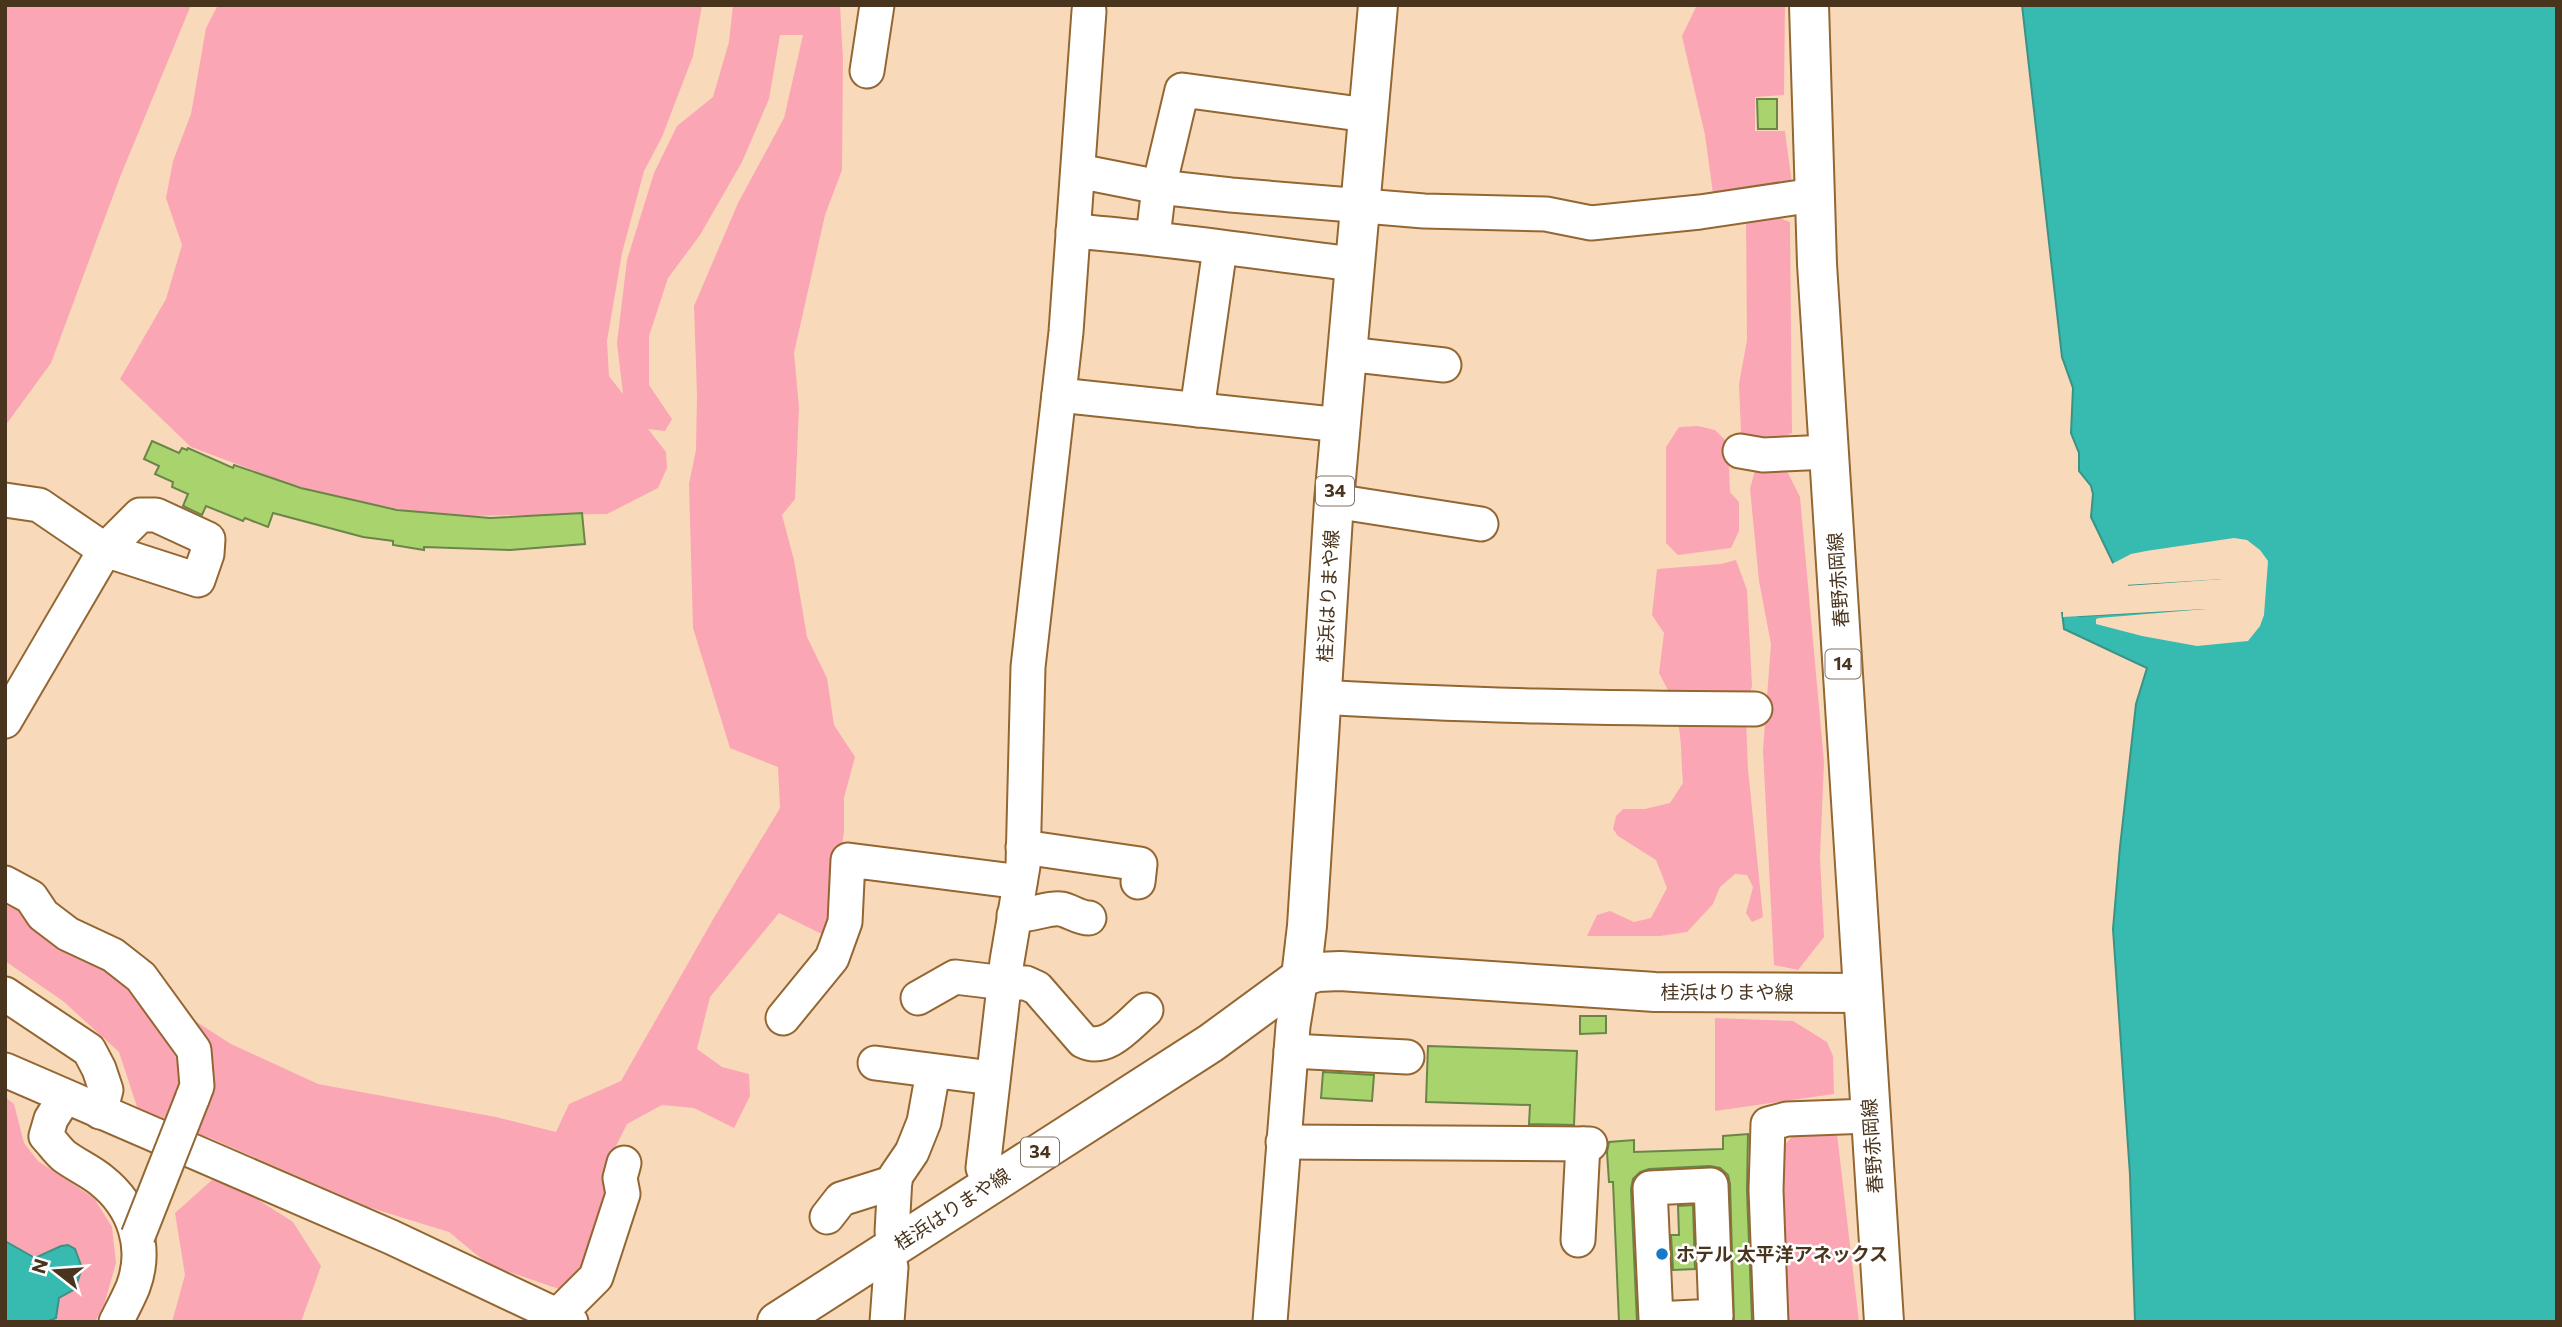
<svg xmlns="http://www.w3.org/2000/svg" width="2562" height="1327" font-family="Commissioner,'Noto Sans JP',sans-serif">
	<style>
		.green { fill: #fba6b5 }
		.water { fill: #37bab0; stroke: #3c9284; stroke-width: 2 }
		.pier { fill: #f8daba }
		.building { fill: #a9d36d; stroke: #6b8549; stroke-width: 2 }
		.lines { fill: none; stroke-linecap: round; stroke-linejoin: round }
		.minor-casing { stroke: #936632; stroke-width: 37 }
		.major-casing { stroke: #936632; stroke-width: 42 }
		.minor { stroke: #fff; stroke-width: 33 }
		.major { stroke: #fff; stroke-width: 38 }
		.minor-bridge-casing { stroke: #936632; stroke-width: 37; stroke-linecap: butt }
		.minor-bridge { stroke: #fff; stroke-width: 33 }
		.poi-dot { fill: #167bc6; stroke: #fff; stroke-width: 2.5 }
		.labels { text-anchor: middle; stroke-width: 5; stroke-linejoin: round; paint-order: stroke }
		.shield { fill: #fff; stroke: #807162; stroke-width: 2 }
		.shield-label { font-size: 18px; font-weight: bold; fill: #49341e }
		.street-label { font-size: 19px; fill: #49341e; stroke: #fff }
		.poi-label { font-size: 19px; font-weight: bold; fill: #49341e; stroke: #fff; text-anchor: start }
	</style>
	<rect width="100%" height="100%" fill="#f8daba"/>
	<g class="green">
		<polygon points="5,5 191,5 120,177 51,363 5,426"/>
		<polygon points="218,5 702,5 693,56 662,137 644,171 622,253 607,341 609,376 623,394 617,343 627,260 654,173 677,126 713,97 729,42 733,5 840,5 843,60 842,170 825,215 794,353 799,408 795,499 782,515 794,560 807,637 827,678 834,725 855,757 844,798 844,831 836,891 826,936 779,913 710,997 697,1049 722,1067 749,1074 750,1096 734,1128 694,1108 662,1105 627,1124 614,1150 609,1202 585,1262 559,1289 489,1265 449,1232 368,1207 210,1138 140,1116 119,1052 63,1001 5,961 5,905 25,912 231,1044 318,1084 496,1117 556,1132 569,1104 621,1081 715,916 780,808 778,767 730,748 693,628 689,484 696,450 697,395 694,306 738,203 784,118 803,35 780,35 769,99 742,162 700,235 668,278 649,336 649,385 672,419 665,431 648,429 666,452 667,468 658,488 607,514 460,516 405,510 335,497 282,481 191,447 120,379 166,299 182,245 166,198 173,161 191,114 206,28"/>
		<polygon points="1697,5 1785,5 1784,95 1755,97 1755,131 1785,131 1792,184 1714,201 1705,135 1682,36"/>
		<polygon points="1766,213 1790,222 1792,433 1762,448 1741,433 1739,384 1747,340 1746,219"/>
		<polygon points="1698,426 1715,430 1728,443 1730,492 1739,502 1739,531 1731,548 1678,555 1666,543 1666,447 1679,427"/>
		<polygon points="1786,469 1800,497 1824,762 1820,857 1824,937 1798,970 1774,965 1763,750 1771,644 1759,581 1750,489 1755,470"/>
		<polygon points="1736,560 1747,590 1752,686 1747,706 1671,696 1659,673 1664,633 1652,615 1657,569 1721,564"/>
		<path d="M1746,718L1748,769L1763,917L1752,922L1746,913L1753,887L1747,875L1735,874L1720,887L1713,904L1687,932L1660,936H1587L1597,915L1610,911L1634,922L1651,918L1667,888L1656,860L1618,836L1613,829L1616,816L1623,809H1645L1670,803L1683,783C1681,762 1682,742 1678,722Z"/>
		<polygon points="1715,1018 1793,1021 1827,1042 1833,1056 1834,1094 1715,1111"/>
		<polygon points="5,1097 14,1104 24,1143 38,1161 94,1198 112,1227 116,1263 104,1305 95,1322 5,1322"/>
		<polygon points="1799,1129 1823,1130 1837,1134 1859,1322 1783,1322 1779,1151"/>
		<polygon points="212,1180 241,1189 293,1222 321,1266 301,1322 172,1322 185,1275 175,1213"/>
	</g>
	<g class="water">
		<polygon points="2022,5 2557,5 2557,1322 2135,1322 2130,1175 2113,929 2120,847 2136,704 2147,668 2064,629 2062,612 2080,616 2230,607 2227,580 2129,585 2114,565 2091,517 2093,494 2091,486 2079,471 2079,453 2071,433 2073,388 2062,357"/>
		<polygon points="5,1241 35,1258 61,1246 68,1245 75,1249 82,1268 75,1289 59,1298 56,1318 46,1322 5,1322"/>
	</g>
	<polygon class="pier" points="2234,538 2247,540 2260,550 2268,561 2264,615 2260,626 2248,641 2197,646 2142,636 2096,624 2096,619 2099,618 2206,609 2063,617 2063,612 2058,612 2061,608 2080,613 2226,604 2224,583 2129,588 2126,586 2223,579 2125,585 2110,565 2131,554 2146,551"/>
	<g class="building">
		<polygon points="1757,99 1777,99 1777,129 1758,129"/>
		<polygon points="152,441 179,453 182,448 187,450 188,448 233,468 234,465 301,488 397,510 490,518 582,513 585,544 510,550 424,547 424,550 393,545 393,541 363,537 273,513 268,527 245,518 243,521 206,506 202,515 183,506 188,494 172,487 173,482 155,474 159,466 144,459"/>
		<polygon points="1580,1016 1606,1016 1606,1033 1580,1034"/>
		<polygon points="1428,1046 1577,1051 1574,1125 1529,1124 1530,1105 1426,1102"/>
		<polygon points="1323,1072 1374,1075 1372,1101 1321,1098"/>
		<polygon points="1748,1134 1747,1191 1752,1321 1734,1322 1730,1184 1728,1175 1720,1168 1710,1166 1649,1169 1640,1172 1633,1179 1631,1189 1637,1322 1619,1322 1613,1182 1609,1182 1607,1152 1609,1142 1634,1140 1634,1152 1723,1149 1723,1136"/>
		<polygon points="1693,1205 1695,1269 1673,1270 1671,1235 1679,1235 1678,1206"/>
	</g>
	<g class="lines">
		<g class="minor-casing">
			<g id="minor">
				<polyline points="867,71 877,5"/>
				<polyline points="1078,171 1159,187 1231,195 1424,211 1546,214 1591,223 1700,212 1814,195"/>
				<path d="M1073,231C1167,238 1260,253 1354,264"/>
				<polyline points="1153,237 1159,187 1182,90 1367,115"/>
				<polyline points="1347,354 1444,365"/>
				<polyline points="1059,395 1341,425"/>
				<polyline points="1197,410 1220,248"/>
				<polyline points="1740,451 1763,455 1829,452"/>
				<polyline points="5,500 39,505 105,550 198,580 207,554 208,539 156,515 140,515 105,550 5,721"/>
				<polyline points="1334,501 1481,524"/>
				<path d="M1322,697C1466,706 1610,708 1755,709"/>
				<polyline points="1023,847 1140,864 1138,882"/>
				<polyline points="5,883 31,897 43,915 68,934 113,955 141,977 194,1050 197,1086 192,1099"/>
				<path d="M1014,915C1031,916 1049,907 1061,909C1071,911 1079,918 1089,918"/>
				<polyline points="5,994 89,1050 99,1069 106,1090 100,1112"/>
				<path d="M918,998L955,977L1005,983H1026L1037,988L1083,1041C1107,1053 1128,1025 1146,1010"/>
				<polyline points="783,1018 832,958 845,922 848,860 1020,882"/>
				<polyline points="1291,1051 1407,1057"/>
				<polyline points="875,1063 992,1078"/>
				<polyline points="5,1070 391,1237 571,1322"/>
				<path d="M65,1097L51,1119L46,1136C52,1142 57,1150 64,1156C76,1165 90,1171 101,1180C134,1206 148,1247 133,1287C128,1299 122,1310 116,1322"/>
				<polyline points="1283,1142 1590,1144"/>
				<polyline points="990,1184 983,1168 1007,961 1023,866 1028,667 1066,332 1089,11"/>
				<polygon points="1711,1185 1716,1316 1656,1319 1650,1188"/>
				<polyline points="827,1217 841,1199 895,1182"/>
				<polyline points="1578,1240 1583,1144"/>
				<polyline points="898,1244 892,1232 895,1177 912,1152 924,1122 933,1072"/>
				<polyline points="882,1254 891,1267 887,1322"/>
				<polyline points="558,1315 596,1277 623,1194 620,1178 624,1163"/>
				<polyline points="1270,1322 1293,1026 1301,977"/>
				<polyline points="1771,1322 1766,1190 1768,1124 1787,1119 1870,1116"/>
			</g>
		</g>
		<g class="major-casing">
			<g id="major">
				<polyline points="1809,5 1817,264 1884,1322"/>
				<polyline points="1301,977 1307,926 1334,501 1378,5"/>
				<polyline points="777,1322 1211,1043 1301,977 1317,972 1340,971 1655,992 1862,993"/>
			</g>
		</g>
		<use href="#minor" class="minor"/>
		<use href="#major" class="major"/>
		<g class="minor-bridge-casing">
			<polyline id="minor-bridge" points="138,1236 192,1099"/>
		</g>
		<use href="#minor-bridge" class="minor-bridge"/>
	</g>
	<circle class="poi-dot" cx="1662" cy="1254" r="7"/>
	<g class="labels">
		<g class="shield">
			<rect x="1316" y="476.5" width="38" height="29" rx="5"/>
			<rect x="1825.5" y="649.5" width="35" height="29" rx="5"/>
			<rect x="1021" y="1137.5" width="38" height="29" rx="5"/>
		</g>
		<g class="shield-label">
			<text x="1335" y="497">34</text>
			<text x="1843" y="670">14</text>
			<text x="1040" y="1158">34</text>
		</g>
		<g class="street-label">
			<text transform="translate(1838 580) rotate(-94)" y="7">春野赤岡線</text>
			<text transform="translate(1328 596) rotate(-87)" y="7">桂浜はりまや線</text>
			<text x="1727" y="999">桂浜はりまや線</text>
			<text transform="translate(1872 1146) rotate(-94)" y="7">春野赤岡線</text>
			<text transform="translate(952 1209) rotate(-33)" y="7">桂浜はりまや線</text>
		</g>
		<g class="poi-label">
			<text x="1676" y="1261">ホテル 太平洋アネックス</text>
		</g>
	</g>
	<rect width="2562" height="1327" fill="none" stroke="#49341e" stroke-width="14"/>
	<g transform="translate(56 1271) rotate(287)" stroke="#ffffff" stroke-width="5" paint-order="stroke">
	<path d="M0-5L12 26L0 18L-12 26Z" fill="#49341e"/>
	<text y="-10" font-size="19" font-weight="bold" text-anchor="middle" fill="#49341e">N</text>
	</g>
</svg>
